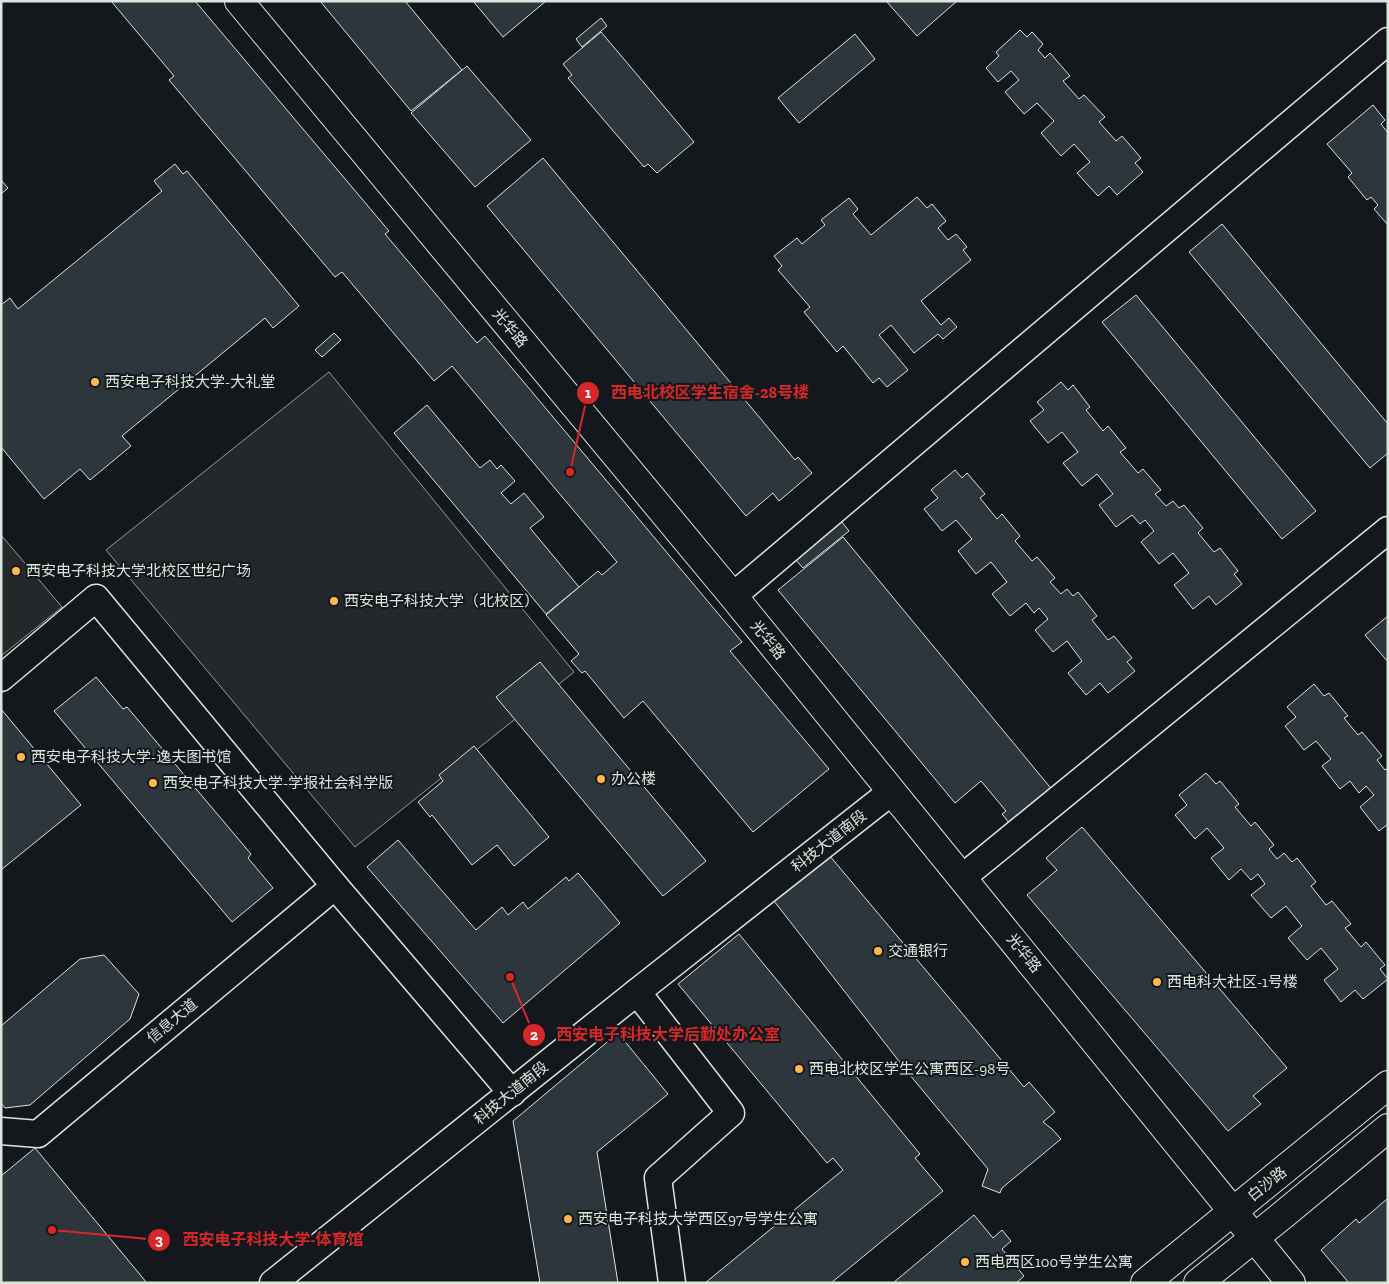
<svg xmlns="http://www.w3.org/2000/svg" width="1389" height="1284" font-family="'Zilla Slab','Noto Sans SC',serif">
	<style>
		.parking { fill: #24282b; stroke: #939e99 }
		.building { fill: #2c363c; stroke: #d8e6dc }
		.lines { fill: none; stroke-linecap: round; stroke-linejoin: round }
		.minor-casing { stroke: #d8e6dc; stroke-width: 29 }
		.tertiary-casing { stroke: #d8e6dc; stroke-width: 30 }
		.minor { stroke: #14181c; stroke-width: 26 }
		.tertiary { stroke: #14181c; stroke-width: 28 }
		.poi-dot { fill: #ffb74d; stroke: #14181c; stroke-width: 2 }
		.labels { text-anchor: middle; stroke-width: 4; stroke-linejoin: round; paint-order: stroke }
		.street-label { font-size: 15px; fill: #d8e6dc; stroke: #14181c }
		.poi-label { font-size: 15px; fill: #d8e6dc; stroke: #14181c; text-anchor: start }
		.leader { fill: none; stroke: #d62828; stroke-width: 2 }
		.callout-dot { fill: #d62828; stroke: #14181c; stroke-width: 2 }
		.mark-label { font-size: 15px; text-anchor: middle; font-weight: bold; fill: #fff }
		.callout-label { font-size: 16px; text-anchor: middle; font-weight: bold; fill: #d62828; stroke: #14181c; stroke-width: 4; stroke-linejoin: round; paint-order: stroke }
	</style>
	<rect width="100%" height="100%" fill="#14181c"/>
	<g class="parking">
		<polygon points="329,372 574,672 355,847 106,550"/>
		<polygon points="1,535 62,607 1,656"/>
	</g>
	<g class="building">
		<polygon points="111,1 195,1 389,231 385,234 477,343 485,336 742,642 730,651 829,769 753,832 643,701 624,718 585,671 582,673 571,661 579,654 546,615 598,571 602,575 617,562 452,366 434,381 342,272 335,277 169,80 174,76"/>
		<polygon points="320,1 405,1 462,70 411,111"/>
		<polygon points="473,1 546,1 503,37"/>
		<polygon points="889,1 957,1 917,36 887,2"/>
		<polygon points="601,18 607,26 582,47 576,39"/>
		<polygon points="1020,30 1027,37 1032,32 1043,44 1038,50 1045,58 1050,53 1070,76 1063,81 1079,99 1084,95 1105,117 1099,122 1116,141 1122,136 1141,158 1135,163 1143,172 1117,195 1109,186 1098,196 1077,173 1090,162 1074,144 1061,156 1041,133 1054,121 1037,103 1024,114 1005,92 1019,80 1011,71 998,82 986,68 999,56 996,52"/>
		<polygon points="601,32 694,142 657,173 648,164 644,167 568,78 572,75 563,64"/>
		<polygon points="855,34 875,59 799,123 778,98"/>
		<polygon points="467,66 531,140 475,187 411,113"/>
		<polygon points="1373,105 1385,120 1381,124 1388,133 1388,225 1374,209 1378,205 1371,197 1367,200 1348,177 1352,173 1327,144"/>
		<polygon points="543,158 795,460 798,457 812,473 779,501 773,493 746,516 487,206"/>
		<polygon points="175,164 183,174 187,171 299,306 273,328 265,318 122,436 131,446 90,480 80,469 44,499 1,447 1,305 10,298 18,309 162,191 154,181"/>
		<polygon points="1,180 8,188 1,194"/>
		<polygon points="917,197 927,208 932,204 946,221 938,228 948,240 956,234 967,247 963,250 971,260 921,301 941,325 949,318 957,327 943,339 938,334 914,353 891,325 879,335 908,370 887,387 879,378 873,383 843,346 837,352 804,312 810,307 778,270 782,266 774,256 797,238 802,244 825,225 821,220 849,198 858,209 853,214 871,235"/>
		<polygon points="1222,224 1388,424 1388,453 1370,468 1189,252"/>
		<polygon points="1136,295 1316,511 1282,539 1102,322"/>
		<polygon points="334,333 341,340 322,357 315,350"/>
		<polygon points="1061,382 1068,390 1073,385 1090,407 1086,410 1103,431 1108,426 1126,448 1120,452 1138,473 1143,469 1161,490 1155,494 1166,506 1173,501 1179,508 1184,505 1203,528 1198,533 1214,552 1220,548 1238,571 1234,574 1242,584 1216,605 1209,596 1193,609 1174,585 1189,573 1173,553 1159,564 1141,542 1154,531 1145,520 1140,524 1132,515 1116,527 1099,505 1113,494 1097,474 1082,486 1063,463 1078,452 1062,432 1048,443 1030,421 1044,410 1037,402"/>
		<polygon points="427,405 480,468 490,460 497,469 501,465 515,481 501,493 511,504 524,493 544,517 530,528 579,587 546,614 394,433"/>
		<polygon points="955,470 962,478 967,473 985,494 980,498 997,519 1002,514 1020,536 1015,541 1032,561 1037,557 1055,578 1050,582 1061,594 1067,589 1073,596 1078,592 1097,616 1092,620 1108,640 1114,636 1132,658 1127,662 1135,671 1108,693 1100,683 1086,695 1068,673 1082,661 1067,641 1053,652 1035,630 1048,619 1039,608 1034,613 1026,603 1010,616 992,594 1007,582 991,562 976,574 958,551 972,539 956,520 942,531 924,509 938,498 931,490"/>
		<polygon points="834,512 849,531 803,568 787,550"/>
		<polygon points="843,537 1054,792 1015,830 1002,814 1006,811 981,781 955,803 778,590"/>
		<polygon points="1388,616 1388,662 1365,635"/>
		<polygon points="540,662 706,861 663,896 496,697"/>
		<polygon points="96,677 123,709 127,707 251,854 248,858 273,888 232,922 54,711"/>
		<polygon points="1314,684 1324,696 1329,693 1348,716 1344,718 1358,735 1362,732 1382,756 1377,760 1385,770 1388,768 1388,824 1379,831 1360,807 1374,795 1366,786 1359,793 1350,781 1340,789 1322,766 1331,759 1316,741 1304,750 1285,726 1296,717 1287,707"/>
		<polygon points="1,709 81,805 1,870"/>
		<polygon points="474,746 549,837 514,866 497,845 472,865 432,815 430,817 418,802 443,781 439,775"/>
		<polygon points="1206,773 1216,784 1220,781 1239,804 1235,807 1251,826 1255,822 1274,845 1269,849 1277,859 1284,853 1292,862 1297,858 1316,882 1311,886 1326,905 1332,901 1351,924 1345,928 1361,947 1366,942 1385,965 1380,969 1388,979 1363,999 1355,990 1341,1002 1324,980 1338,969 1321,948 1307,960 1288,938 1302,926 1286,906 1271,918 1251,895 1265,884 1258,874 1251,880 1241,869 1229,880 1211,858 1224,848 1207,828 1195,839 1175,815 1187,805 1179,795"/>
		<polygon points="1082,827 1287,1068 1253,1096 1261,1104 1228,1131 1027,895 1057,870 1046,858"/>
		<polygon points="398,840 476,930 502,907 508,915 523,902 528,909 566,877 569,881 578,873 620,923 503,1023 367,867"/>
		<polygon points="829,855 1024,1087 1029,1082 1055,1112 1043,1122 1052,1129 1061,1139 1002,1188 1000,1193 982,1186 988,1169 909,1074 774,901"/>
		<polygon points="739,934 920,1154 915,1158 943,1191 831,1283 705,1283 843,1170 833,1158 827,1163 678,984"/>
		<polygon points="104,955 139,994 130,1019 30,1105 5,1108 1,1103 1,1026 80,959"/>
		<polygon points="618,1033 668,1094 597,1152 618,1283 540,1283 513,1121"/>
		<polygon points="35,1148 147,1283 1,1283 1,1176"/>
		<polygon points="1387,1199 1388,1199 1388,1283 1349,1283 1321,1250 1356,1219 1359,1223"/>
		<polygon points="974,1215 993,1238 1002,1230 1011,1241 1002,1249 1024,1276 1016,1283 893,1283"/>
	</g>
	<g class="lines">
		<g class="minor-casing">
			<g id="minor">
				<polyline points="733,596 1388,41"/>
				<polyline points="1,678 96,598 335,886 512,1093"/>
				<polyline points="963,877 1388,530"/>
				<polyline points="637,992 731,1113 658,1178 672,1283"/>
				<polyline points="1,1131 38,1134 335,886"/>
				<polyline points="273,1283 637,992 891,792"/>
			</g>
		</g>
		<g class="tertiary-casing">
			<g id="tertiary">
				<polyline points="239,1 733,596 1291,1283"/>
				<polyline points="1145,1283 1388,1085"/>
				<polyline points="1198,1283 1284,1214 1388,1128"/>
			</g>
		</g>
		<use href="#minor" class="minor"/>
		<use href="#tertiary" class="tertiary"/>
	</g>
	<g class="poi-dot">
		<circle cx="95" cy="382" r="5"/>
		<circle cx="16" cy="571" r="5"/>
		<circle cx="334" cy="601" r="5"/>
		<circle cx="21" cy="757" r="5"/>
		<circle cx="601" cy="779" r="5"/>
		<circle cx="153" cy="783" r="5"/>
		<circle cx="878" cy="951" r="5"/>
		<circle cx="1157" cy="982" r="5"/>
		<circle cx="799" cy="1069" r="5"/>
		<circle cx="568" cy="1219" r="5"/>
		<circle cx="965" cy="1262" r="5"/>
	</g>
	<g class="labels">
		<g class="street-label">
			<text transform="translate(510 328) rotate(50)" y="5">光华路</text>
			<text transform="translate(768 640) rotate(51)" y="5">光华路</text>
			<text transform="translate(829 841) rotate(-38)" y="5">科技大道南段</text>
			<text transform="translate(1024 953) rotate(51)" y="5">光华路</text>
			<text transform="translate(172 1021) rotate(-40)" y="5">信息大道</text>
			<text transform="translate(511 1093) rotate(-39)" y="5">科技大道南段</text>
			<text transform="translate(1267 1184) rotate(-39)" y="5">白沙路</text>
		</g>
		<g class="poi-label">
			<text x="105" y="387">西安电子科技大学-大礼堂</text>
			<text x="26" y="576">西安电子科技大学北校区世纪广场</text>
			<text x="344" y="606">西安电子科技大学（北校区）</text>
			<text x="31" y="762">西安电子科技大学-逸夫图书馆</text>
			<text x="611" y="784">办公楼</text>
			<text x="163" y="788">西安电子科技大学-学报社会科学版</text>
			<text x="888" y="956">交通银行</text>
			<text x="1167" y="987">西电科大社区-1号楼</text>
			<text x="809" y="1074">西电北校区学生公寓西区-98号</text>
			<text x="578" y="1224">西安电子科技大学西区97号学生公寓</text>
			<text x="975" y="1267">西电西区100号学生公寓</text>
		</g>
	</g>
	<path class="leader" d="M570 472L588 393M510 977L534 1035M52 1230L159 1240"/>
	<g class="callout-dot">
		<circle cx="570" cy="472" r="5"/>
		<circle cx="510" cy="977" r="5"/>
		<circle cx="52" cy="1230" r="5"/>
		<circle cx="588" cy="393" r="12"/>
		<circle cx="534" cy="1035" r="12"/>
		<circle cx="159" cy="1240" r="12"/>
	</g>
	<g class="mark-label">
		<text x="588" y="398">1</text>
		<text x="534" y="1040">2</text>
		<text x="159" y="1245">3</text>
	</g>
	<g class="callout-label">
		<text x="710" y="398">西电北校区学生宿舍-28号楼</text>
		<text x="668" y="1040">西安电子科技大学后勤处办公室</text>
		<text x="273" y="1245">西安电子科技大学-体育馆</text>
	</g>
	<rect width="1389" height="1284" fill="none" stroke="#d8e6dc" stroke-width="5"/>
</svg>
